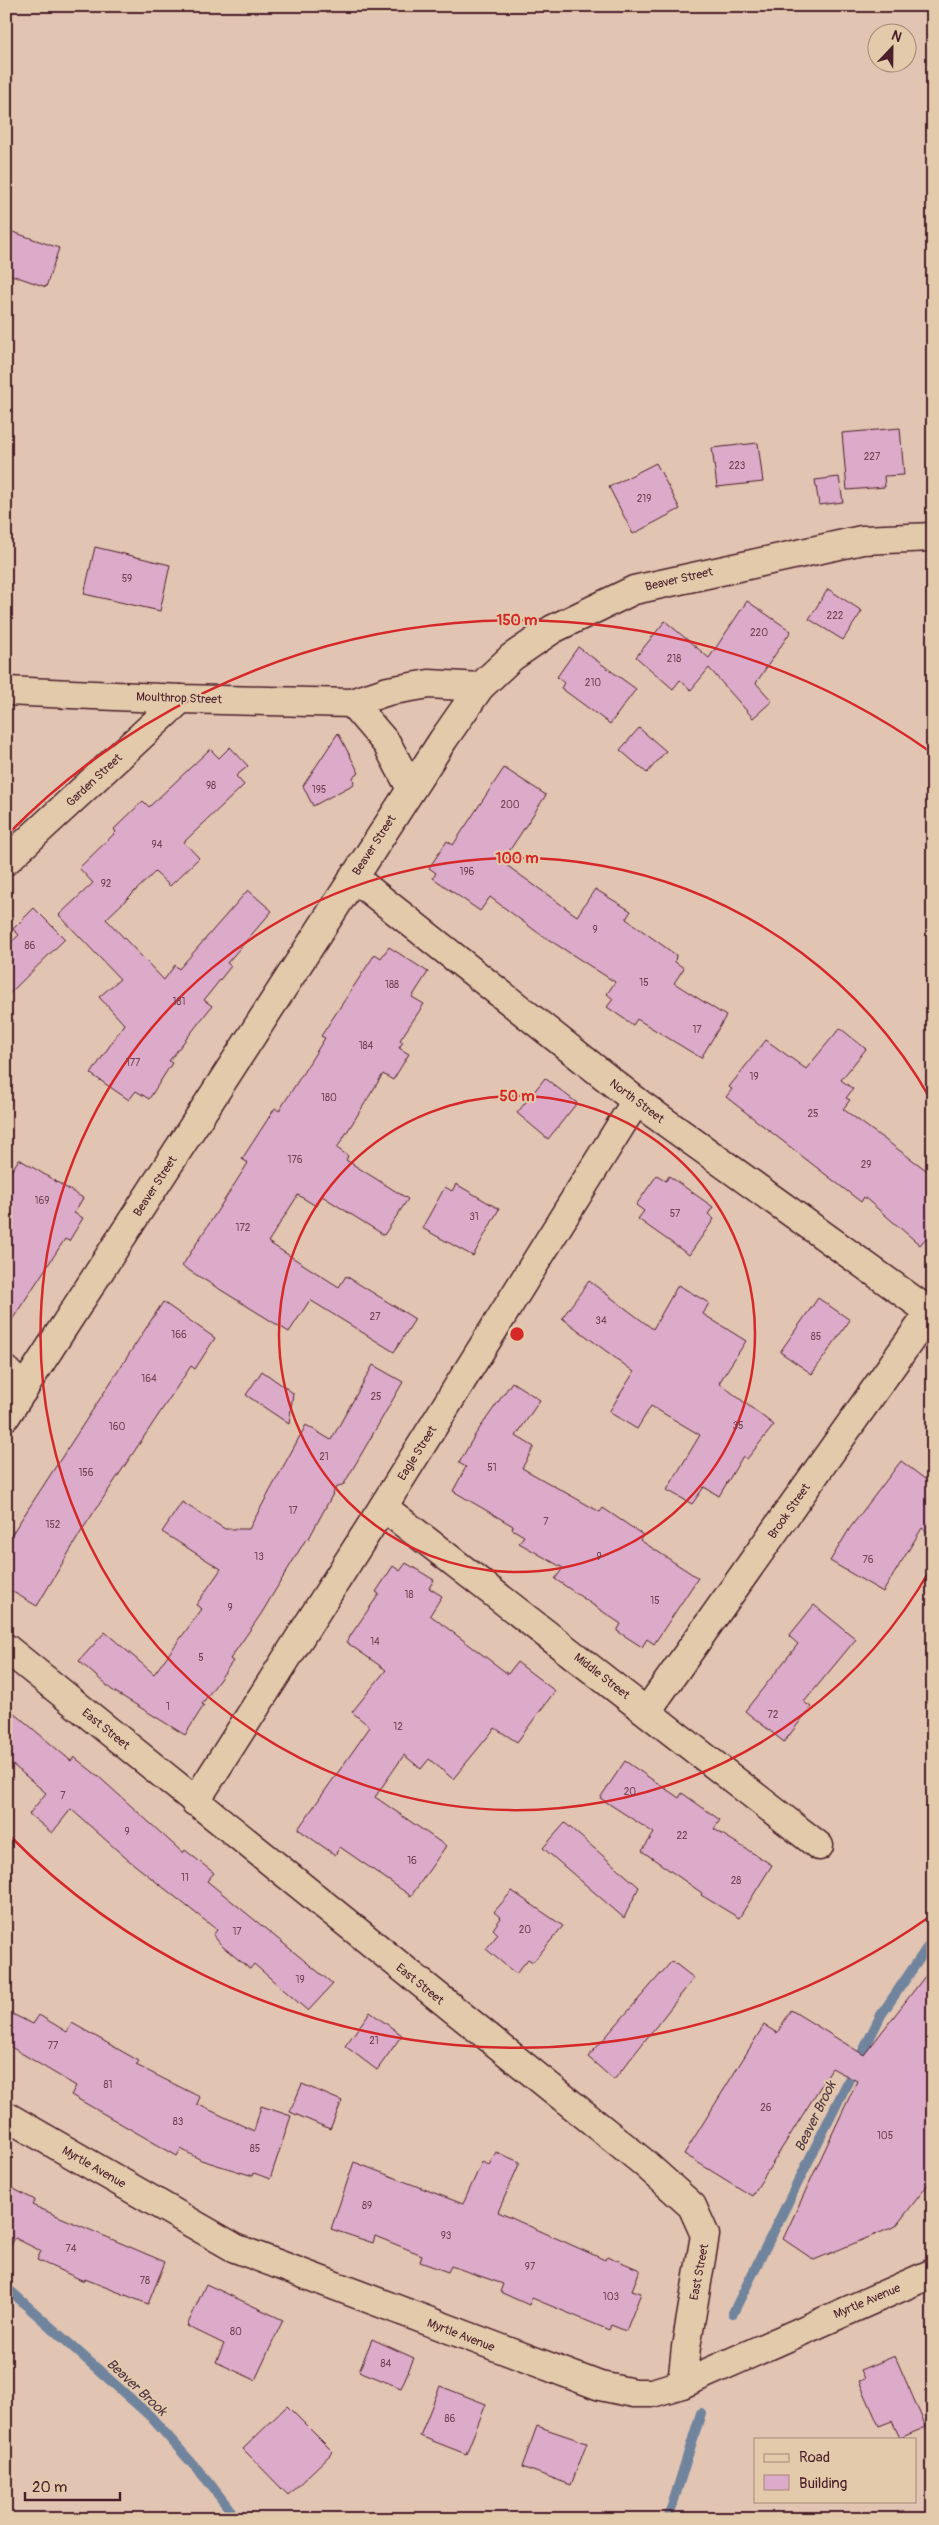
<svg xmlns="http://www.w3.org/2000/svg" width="939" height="2525" font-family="Pangolin,sans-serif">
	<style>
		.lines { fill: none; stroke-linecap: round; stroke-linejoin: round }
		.stream { stroke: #6f849d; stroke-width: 10 }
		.building { fill: #dcabc9; stroke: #4a1f2b }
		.minor-casing { stroke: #4a1f2b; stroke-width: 31 }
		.minor { stroke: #e2caab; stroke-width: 28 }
		.ring { fill: none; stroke: #d62828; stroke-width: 2.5 }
		.labels { text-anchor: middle; stroke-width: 4; stroke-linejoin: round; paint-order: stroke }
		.number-label { font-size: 10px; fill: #6e4252 }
		.street-label { font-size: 12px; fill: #4a1f2b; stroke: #e2caab }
		.water-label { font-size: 14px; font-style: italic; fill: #533848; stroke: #e2caab }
		.centre { fill: #d62828; stroke: #e2caab; stroke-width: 2.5 }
		.ring-label { font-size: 15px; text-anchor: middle; font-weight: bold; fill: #d62828; stroke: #e2caab; stroke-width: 4; stroke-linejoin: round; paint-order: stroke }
	</style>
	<rect width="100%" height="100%" fill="#e1c4b1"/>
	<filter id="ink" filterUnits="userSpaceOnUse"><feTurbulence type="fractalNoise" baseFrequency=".02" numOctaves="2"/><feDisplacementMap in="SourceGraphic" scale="10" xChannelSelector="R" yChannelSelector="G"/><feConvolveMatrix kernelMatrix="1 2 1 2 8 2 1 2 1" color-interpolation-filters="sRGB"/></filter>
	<g filter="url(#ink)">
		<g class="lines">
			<g class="stream">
				<polyline points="6,2287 150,2416 207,2480 237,2519"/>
				<polyline points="733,2313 881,2015 933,1939"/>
				<polyline points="668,2519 701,2413"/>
			</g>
		</g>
		<g class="building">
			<polygon points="13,232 59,248 46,287 6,273 6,252"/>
			<polygon points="900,428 904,475 884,476 885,487 847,490 842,433"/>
			<polygon points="758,443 763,482 717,487 712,448"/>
			<polygon points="656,463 680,509 633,534 609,487"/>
			<polygon points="839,477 843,502 819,505 815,480"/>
			<polygon points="95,547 170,565 160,611 84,594"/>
			<polygon points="828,589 862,611 843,640 809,619"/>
			<polygon points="747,601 791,631 756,683 772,701 753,718 709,668 691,690 680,680 673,689 636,657 665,621 709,658"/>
			<polygon points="578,647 636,689 610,724 561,688 564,683 557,677"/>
			<polygon points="639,728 666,751 647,773 620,750"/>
			<polygon points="338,733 359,773 353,777 354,784 313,806 303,786"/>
			<polygon points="230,747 248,766 236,776 244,785 184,842 199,858 170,886 155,872 106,919 164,980 175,965 179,969 248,890 272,911 227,963 231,966 204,1000 212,1006 169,1061 172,1063 149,1099 136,1091 129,1100 91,1074 124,1024 99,997 120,979 59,915 93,883 79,868 116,832 114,829 143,801 149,807 210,749 219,758"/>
			<polygon points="504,768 546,795 502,862 577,916 595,889 631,911 626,919 676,955 675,962 684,968 674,983 726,1016 701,1058 637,1019 633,1025 607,1007 613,999 607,994 615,982 537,932 490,897 480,911 433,878 436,873 429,868 447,841 453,845"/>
			<polygon points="34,908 65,939 6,997 6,947 19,935 13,929"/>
			<polygon points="389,947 428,972 412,997 424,1004 400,1040 403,1042 399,1048 409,1054 393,1080 383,1074 337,1148 348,1156 346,1160 408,1199 384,1235 322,1196 316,1206 298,1195 268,1242 339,1287 346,1276 415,1319 394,1352 310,1300 289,1332 182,1266 248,1163 242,1159 275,1108 279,1111 325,1038 321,1036 375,954 381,958"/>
			<polygon points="840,1028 866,1049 841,1080 853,1089 846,1098 850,1100 843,1109 933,1175 933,1230 920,1245 864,1197 861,1202 726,1097 732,1089 729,1087 766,1040 806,1069"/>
			<polygon points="545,1078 577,1103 548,1139 517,1113"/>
			<polygon points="19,1159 83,1198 74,1213 83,1218 69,1241 65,1239 6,1329 6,1180"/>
			<polygon points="657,1175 666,1181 669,1176 713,1207 708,1214 714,1219 689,1255 638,1219 644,1211 636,1205"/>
			<polygon points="456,1184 499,1209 473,1256 422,1228 445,1187 452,1191"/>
			<polygon points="589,1281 653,1329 678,1285 709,1303 703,1314 746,1341 719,1383 774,1425 747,1459 743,1456 719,1496 704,1487 692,1504 667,1490 700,1435 651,1406 637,1429 609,1412 634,1372 562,1318"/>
			<polygon points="818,1298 850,1320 812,1374 780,1352"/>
			<polygon points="163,1302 215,1338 195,1369 191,1366 84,1527 37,1606 6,1588 6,1543"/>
			<polygon points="373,1365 403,1382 344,1484 336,1488 308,1540 306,1539 261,1614 230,1659 233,1661 202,1704 204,1705 185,1735 112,1690 79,1661 105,1632 154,1674 202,1609 196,1605 221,1569 162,1532 182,1502 225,1529 249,1529 306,1425 331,1440"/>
			<polygon points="262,1371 293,1393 289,1424 246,1395"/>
			<polygon points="512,1382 540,1400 516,1436 534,1447 522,1468 600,1512 603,1508 643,1535 640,1540 698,1578 654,1644 647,1639 642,1647 617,1631 621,1624 555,1579 563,1568 519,1543 524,1536 512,1529 513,1526 453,1491 466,1467 459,1463 475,1435"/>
			<polygon points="901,1461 933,1485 933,1536 922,1528 883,1592 830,1561 850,1528"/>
			<polygon points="406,1563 434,1580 429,1588 442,1596 430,1615 508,1674 517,1662 555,1691 517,1742 495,1728 453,1779 429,1759 421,1769 404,1755 375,1797 446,1846 411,1896 340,1847 335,1855 298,1829 370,1727 352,1712 386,1670 346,1642 379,1594 376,1592 393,1566 400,1571"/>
			<polygon points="814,1605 856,1639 804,1702 811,1707 784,1742 745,1711 798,1644 789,1636"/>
			<polygon points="6,1706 71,1761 74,1757 98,1776 183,1853 185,1850 214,1873 207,1881 333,1984 308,2011 254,1964 250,1969 222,1946 213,1935 217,1930 126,1858 71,1809 52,1833 29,1814 46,1793 6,1759"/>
			<polygon points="625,1761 679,1798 682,1793 720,1820 714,1829 772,1865 739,1918 701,1895 702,1893 642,1851 654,1833 600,1798"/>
			<polygon points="565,1823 639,1887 624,1918 543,1848"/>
			<polygon points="512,1891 563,1926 533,1962 528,1959 516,1974 486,1949 498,1934 493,1929 501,1918 494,1912"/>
			<polygon points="672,1961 694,1978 614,2080 588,2057"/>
			<polygon points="933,1966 933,2178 896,2226 814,2260 783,2239 857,2081 832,2068 752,2196 684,2154 764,2025 777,2033 791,2010 864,2055"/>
			<polygon points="6,2011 33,2024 39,2015 67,2032 72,2023 139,2061 136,2065 200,2097 197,2104 254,2131 261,2106 291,2116 270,2179 254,2173 253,2176 201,2160 181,2149 177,2156 71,2095 76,2086 6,2044"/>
			<polygon points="370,2012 402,2035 377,2070 345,2046"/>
			<polygon points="302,2084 342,2101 330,2129 290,2112"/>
			<polygon points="496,2152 520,2162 498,2212 605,2260 607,2256 640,2270 632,2290 641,2293 626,2331 611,2325 609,2330 532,2298 529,2305 500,2292 503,2284 451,2266 448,2272 420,2262 422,2255 375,2236 373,2243 331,2229 354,2162 463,2204 482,2162 489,2165"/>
			<polygon points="6,2185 35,2200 32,2205 165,2262 148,2304 85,2279 84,2281 37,2260 41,2251 15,2238 6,2255"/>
			<polygon points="206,2284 283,2320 255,2380 216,2362 224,2344 187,2326"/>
			<polygon points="372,2339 414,2358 401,2388 359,2371"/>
			<polygon points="895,2356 926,2427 900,2438 892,2421 879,2426 859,2381 865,2379 861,2370"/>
			<polygon points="440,2386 486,2404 466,2454 420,2436"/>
			<polygon points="287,2406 333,2452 288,2495 243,2449"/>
			<polygon points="537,2426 587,2443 571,2485 522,2467"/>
		</g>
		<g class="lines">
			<g class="minor-casing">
				<g id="minor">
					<polyline points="6,691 181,699 352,703 388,691 429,684 480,687"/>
					<polyline points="352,703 387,744 411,789"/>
					<polyline points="6,861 181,699"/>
					<polyline points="353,877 636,1101 930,1312 647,1711"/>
					<polyline points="6,1371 24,1389"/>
					<polyline points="6,1416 443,740 480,687 512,657 553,629 634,590 862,540 933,537"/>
					<polyline points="383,1507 819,1846"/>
					<polyline points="6,1648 643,2162 692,2206 705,2235 686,2347 682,2384"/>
					<polyline points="195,1802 383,1507 636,1101"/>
					<polyline points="6,2116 235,2248 600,2386 634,2393 652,2393 682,2384 933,2273"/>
				</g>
			</g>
			<use href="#minor" class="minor"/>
		</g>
	</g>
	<g class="ring">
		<circle cx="517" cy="1334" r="238"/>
		<path d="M931 1568A476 476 0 1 1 931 1100"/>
		<path d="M932 1915A714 714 0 0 1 8 1834M8 834A714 714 0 0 1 932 753"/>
	</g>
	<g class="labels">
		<g class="number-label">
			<text x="872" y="460">227</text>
			<text x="737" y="469">223</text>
			<text x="644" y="502">219</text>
			<text x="127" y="582">59</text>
			<text x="835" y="619">222</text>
			<text x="759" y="636">220</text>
			<text x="674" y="662">218</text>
			<text x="593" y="686">210</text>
			<text x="211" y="789">98</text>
			<text x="319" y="793">195</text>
			<text x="510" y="808">200</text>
			<text x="157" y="848">94</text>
			<text x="467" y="875">196</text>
			<text x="106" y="887">92</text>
			<text x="595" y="933">9</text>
			<text x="30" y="949">86</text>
			<text x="644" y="986">15</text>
			<text x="392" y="988">188</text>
			<text x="179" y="1005">181</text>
			<text x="697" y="1033">17</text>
			<text x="366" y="1049">184</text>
			<text x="133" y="1066">177</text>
			<text x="754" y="1080">19</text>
			<text x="329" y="1101">180</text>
			<text x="813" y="1117">25</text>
			<text x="295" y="1163">176</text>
			<text x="866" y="1168">29</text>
			<text x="42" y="1204">169</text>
			<text x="675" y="1217">57</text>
			<text x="474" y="1220">31</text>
			<text x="243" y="1231">172</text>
			<text x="375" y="1320">27</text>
			<text x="601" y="1324">34</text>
			<text x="179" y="1338">166</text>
			<text x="816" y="1340">85</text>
			<text x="149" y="1382">164</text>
			<text x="376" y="1400">25</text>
			<text x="738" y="1429">35</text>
			<text x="117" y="1430">160</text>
			<text x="324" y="1460">21</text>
			<text x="492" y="1471">51</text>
			<text x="86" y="1476">156</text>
			<text x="293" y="1514">17</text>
			<text x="546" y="1525">7</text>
			<text x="53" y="1528">152</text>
			<text x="259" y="1560">13</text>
			<text x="599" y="1560">9</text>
			<text x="868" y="1563">76</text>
			<text x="409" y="1598">18</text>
			<text x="655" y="1604">15</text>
			<text x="230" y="1611">9</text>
			<text x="375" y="1645">14</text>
			<text x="201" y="1661">5</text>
			<text x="168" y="1710">1</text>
			<text x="773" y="1718">72</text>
			<text x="398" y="1730">12</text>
			<text x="630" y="1795">20</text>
			<text x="63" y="1799">7</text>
			<text x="127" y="1835">9</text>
			<text x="682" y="1839">22</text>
			<text x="412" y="1864">16</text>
			<text x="185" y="1881">11</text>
			<text x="736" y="1884">28</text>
			<text x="525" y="1933">20</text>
			<text x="237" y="1935">17</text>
			<text x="300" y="1983">19</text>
			<text x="374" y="2044">21</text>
			<text x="53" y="2049">77</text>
			<text x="108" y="2088">81</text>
			<text x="766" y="2111">26</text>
			<text x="178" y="2125">83</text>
			<text x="885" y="2139">105</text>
			<text x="255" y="2152">85</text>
			<text x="367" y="2209">89</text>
			<text x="446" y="2239">93</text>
			<text x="71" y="2252">74</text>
			<text x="530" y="2270">97</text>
			<text x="145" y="2284">78</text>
			<text x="611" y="2300">103</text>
			<text x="236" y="2335">80</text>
			<text x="386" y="2367">84</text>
			<text x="450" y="2422">86</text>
		</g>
		<g class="street-label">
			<text transform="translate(679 579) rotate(-13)" y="4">Beaver Street</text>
			<text transform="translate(179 698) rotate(2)" y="4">Moulthrop Street</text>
			<text transform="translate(94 780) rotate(-43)" y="4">Garden Street</text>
			<text transform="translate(374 845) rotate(-57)" y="4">Beaver Street</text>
			<text transform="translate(637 1101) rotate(37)" y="4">North Street</text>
			<text transform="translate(155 1186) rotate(-57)" y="4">Beaver Street</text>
			<text transform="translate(417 1453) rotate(-58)" y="4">Eagle Street</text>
			<text transform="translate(789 1511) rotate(-55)" y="4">Brook Street</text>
			<text transform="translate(602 1676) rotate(38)" y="4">Middle Street</text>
			<text transform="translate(106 1729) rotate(39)" y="4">East Street</text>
			<text transform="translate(420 1984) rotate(39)" y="4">East Street</text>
			<text transform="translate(94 2167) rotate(30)" y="4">Myrtle Avenue</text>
			<text transform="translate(699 2272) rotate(-79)" y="4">East Street</text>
			<text transform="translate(867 2301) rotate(-23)" y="4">Myrtle Avenue</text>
			<text transform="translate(461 2335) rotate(21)" y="4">Myrtle Avenue</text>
		</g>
		<g class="water-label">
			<text transform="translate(815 2116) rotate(-64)" y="5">Beaver Brook</text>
			<text transform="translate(137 2387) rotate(43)" y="5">Beaver Brook</text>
		</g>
	</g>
	<circle cx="517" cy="1334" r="8" class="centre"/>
	<g class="ring-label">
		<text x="517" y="625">150 m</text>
		<text x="517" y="863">100 m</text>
		<text x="517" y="1101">50 m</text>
	</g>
	<rect width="939" height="2525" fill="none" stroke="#e2caab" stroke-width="25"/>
	<rect x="12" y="12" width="914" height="2500" fill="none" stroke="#4a1f2b" stroke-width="2" filter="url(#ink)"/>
	<rect x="754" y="2438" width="162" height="65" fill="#e2caab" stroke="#a58678"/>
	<rect x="764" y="2454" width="25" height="8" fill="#e2caab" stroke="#a58678"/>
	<text x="799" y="2462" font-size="15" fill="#4a1f2b">Road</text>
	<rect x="764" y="2475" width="25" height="15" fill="#dcabc9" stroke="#a58678"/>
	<text x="799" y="2488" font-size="15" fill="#4a1f2b">Building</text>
	<g transform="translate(892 48) rotate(22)"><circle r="24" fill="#e2caab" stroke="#a58678"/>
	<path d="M0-4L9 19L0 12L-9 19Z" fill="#4a1f2b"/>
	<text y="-8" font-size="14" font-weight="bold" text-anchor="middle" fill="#4a1f2b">N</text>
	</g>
	<path d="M25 2492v8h95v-8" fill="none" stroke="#4a1f2b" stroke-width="2.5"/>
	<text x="32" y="2492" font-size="15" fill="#4a1f2b" stroke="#e2caab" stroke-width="4" paint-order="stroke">20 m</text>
</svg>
